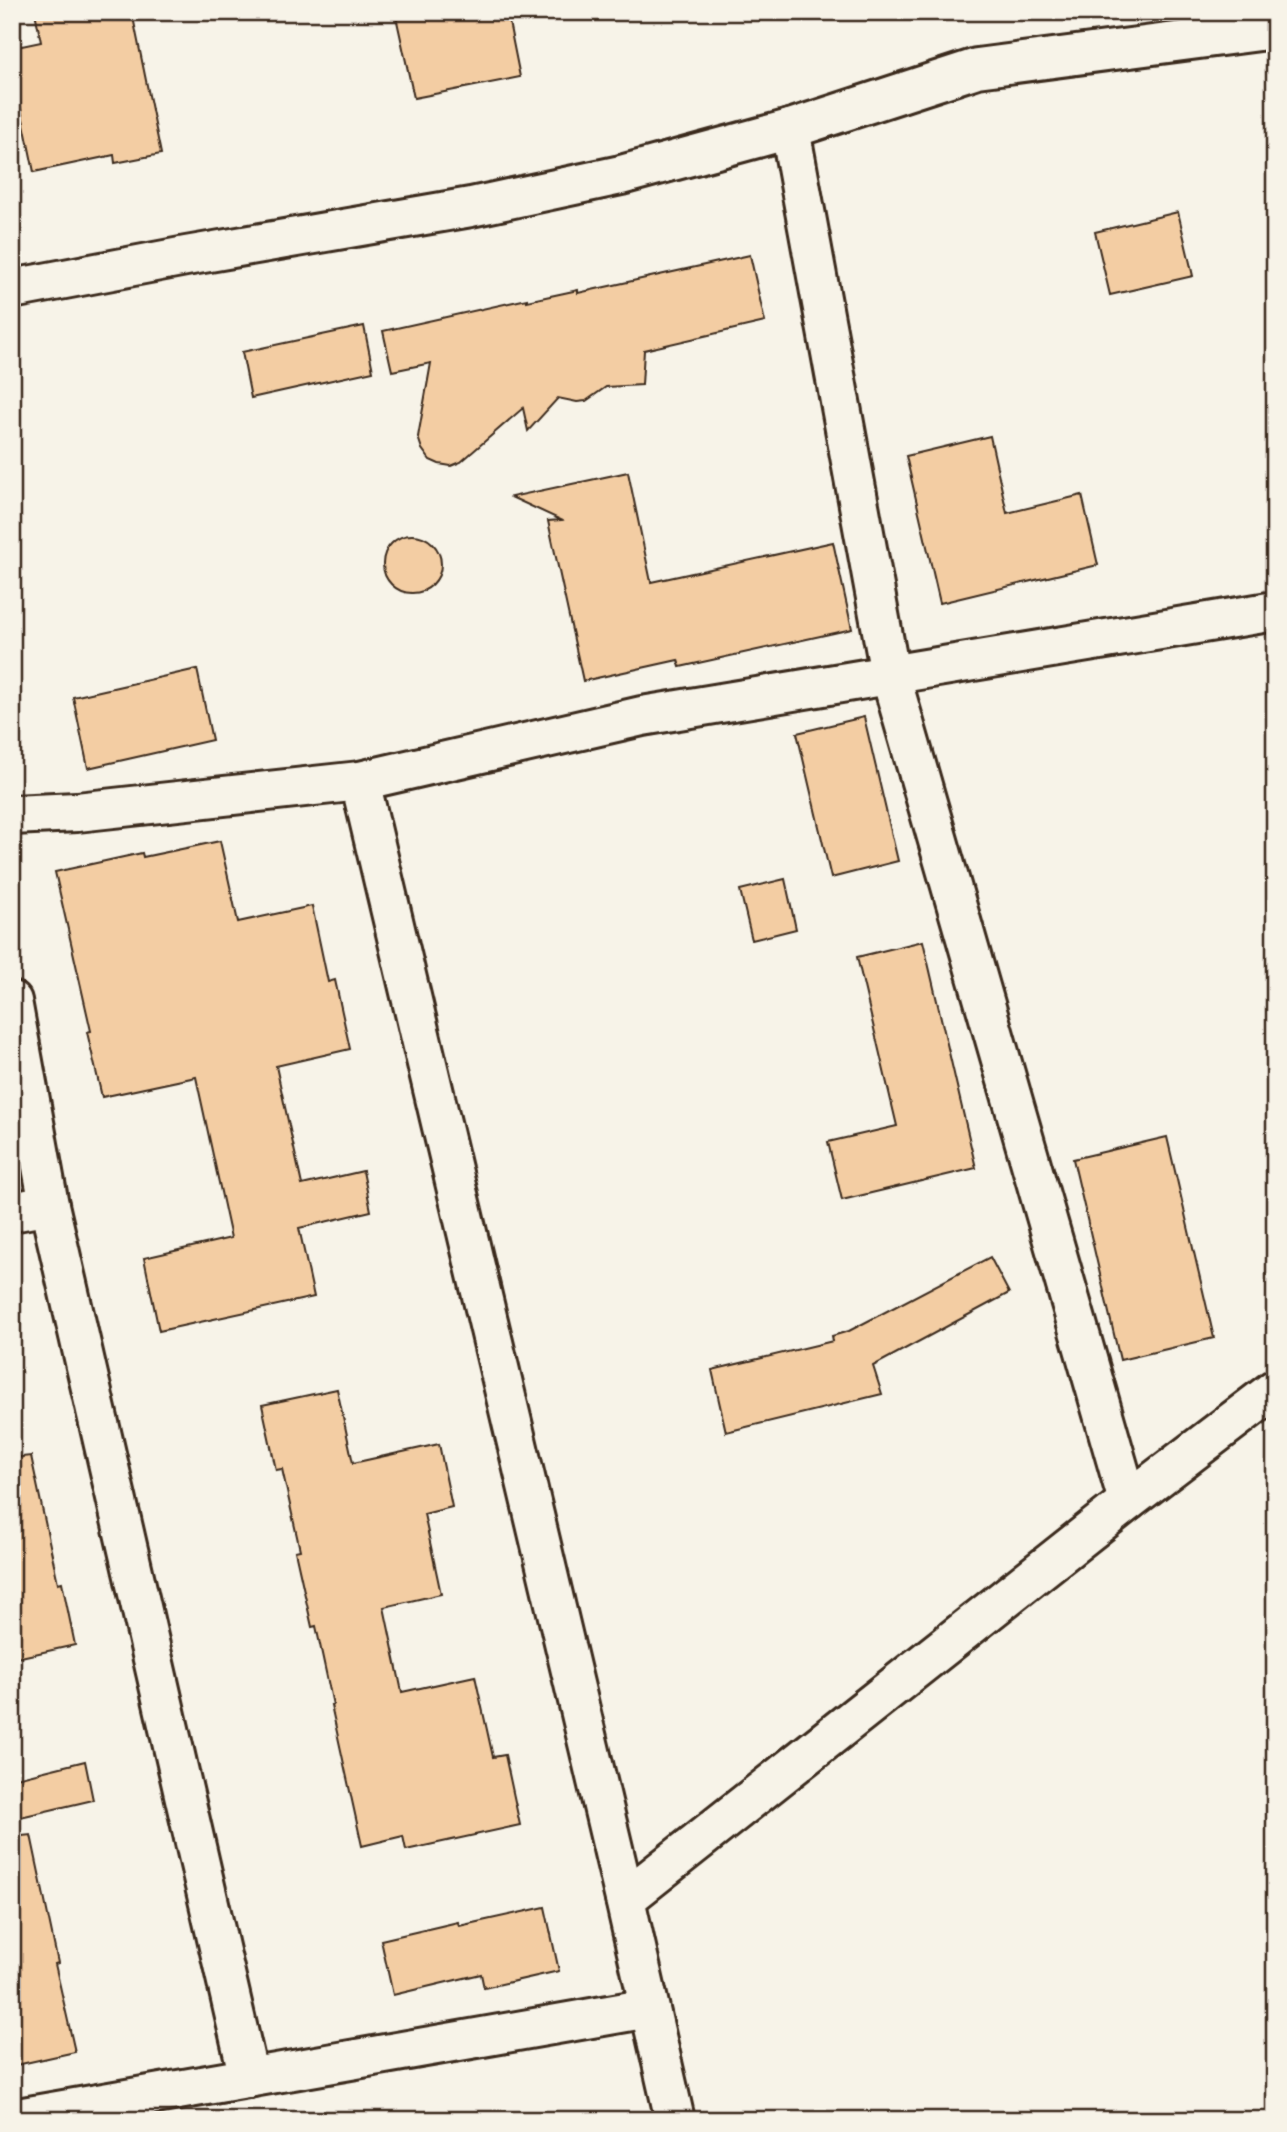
<svg xmlns="http://www.w3.org/2000/svg" width="1287" height="2132" font-family="Mynerve,sans-serif">
	<style>
		.building { fill: #f3cda3; stroke: #3b2a1e; stroke-width: 2 }
		.lines { fill: none; stroke-linecap: round; stroke-linejoin: round }
		.street-casing { stroke: #3b2a1e; stroke-width: 44 }
		.street { stroke: #f7f3e8; stroke-width: 38 }
	</style>
	<rect width="100%" height="100%" fill="#f7f3e8"/>
	<filter id="ink" filterUnits="userSpaceOnUse"><feTurbulence type="fractalNoise" baseFrequency=".0143" numOctaves="2"/><feDisplacementMap in="SourceGraphic" scale="14" xChannelSelector="R" yChannelSelector="G"/><feConvolveMatrix kernelMatrix="1 2 1 2 8 2 1 2 1" color-interpolation-filters="sRGB"/></filter>
	<g filter="url(#ink)">
		<g class="building">
			<polygon points="35,12 132,12 161,154 115,163 114,155 34,172 12,66 12,48 41,42"/>
			<polygon points="395,12 507,12 520,77 414,98"/>
			<polygon points="1178,212 1193,276 1110,295 1095,232"/>
			<polygon points="750,255 765,322 644,350 642,385 606,387 586,401 577,402 558,398 528,431 523,408 461,462 451,466 439,464 430,460 422,449 418,437 431,363 392,371 383,331 527,299 527,301 578,290 578,293"/>
			<polygon points="364,326 373,371 251,398 242,352"/>
			<polygon points="990,436 1007,513 1082,495 1098,565 940,603 906,456"/>
			<polygon points="628,472 651,582 833,542 852,629 680,667 678,660 583,681 548,521 561,520 511,497"/>
			<circle cx="412" cy="564" r="29"/>
			<polygon points="197,669 212,740 88,768 73,697"/>
			<polygon points="864,717 898,861 831,878 797,733"/>
			<polygon points="220,841 238,922 312,906 328,982 335,980 350,1049 276,1066 302,1185 363,1171 371,1211 299,1228 314,1297 159,1331 144,1258 231,1238 196,1077 102,1097 87,1032 91,1031 55,872 142,853 143,857"/>
			<polygon points="785,879 796,929 752,940 740,890"/>
			<polygon points="923,941 976,1168 842,1200 828,1142 897,1126 857,957"/>
			<polygon points="1167,1137 1214,1338 1120,1360 1073,1159"/>
			<polygon points="990,1257 1009,1293 873,1366 882,1394 726,1432 712,1370 833,1341 832,1336 849,1331"/>
			<polygon points="337,1389 353,1463 439,1444 452,1507 424,1514 441,1594 384,1607 402,1692 475,1676 493,1757 505,1755 520,1825 406,1850 403,1836 362,1846 331,1705 333,1705 316,1626 312,1627 295,1551 300,1550 282,1469 276,1470 262,1405"/>
			<polygon points="31,1456 58,1583 62,1582 75,1645 12,1659 12,1458"/>
			<polygon points="85,1761 93,1800 12,1819 12,1779"/>
			<polygon points="31,1835 58,1963 55,1964 75,2052 12,2066 12,1837"/>
			<polygon points="545,1907 559,1971 484,1988 481,1974 393,1995 381,1940 458,1922 459,1926"/>
		</g>
		<g class="lines">
			<g class="street-casing">
				<g id="street">
					<polyline points="790,129 890,674 1128,1501"/>
					<polyline points="12,289 186,256 471,207 621,175 790,129 977,68 1275,29"/>
					<polyline points="360,781 625,1899 675,2120"/>
					<polyline points="12,815 77,812 360,781 642,716 1275,611"/>
					<polyline points="12,1001 49,1205 249,2078"/>
					<polyline points="12,1212 49,1205"/>
					<polyline points="625,1899 1128,1501 1275,1389"/>
					<polyline points="12,2119 649,2008"/>
				</g>
			</g>
			<use href="#street" class="street"/>
		</g>
	</g>
	<rect width="1287" height="2132" fill="none" stroke="#f7f3e8" stroke-width="42"/>
	<rect x="21" y="21" width="1245" height="2090" fill="none" stroke="#3b2a1e" stroke-width="2.5" filter="url(#ink)"/>
</svg>
